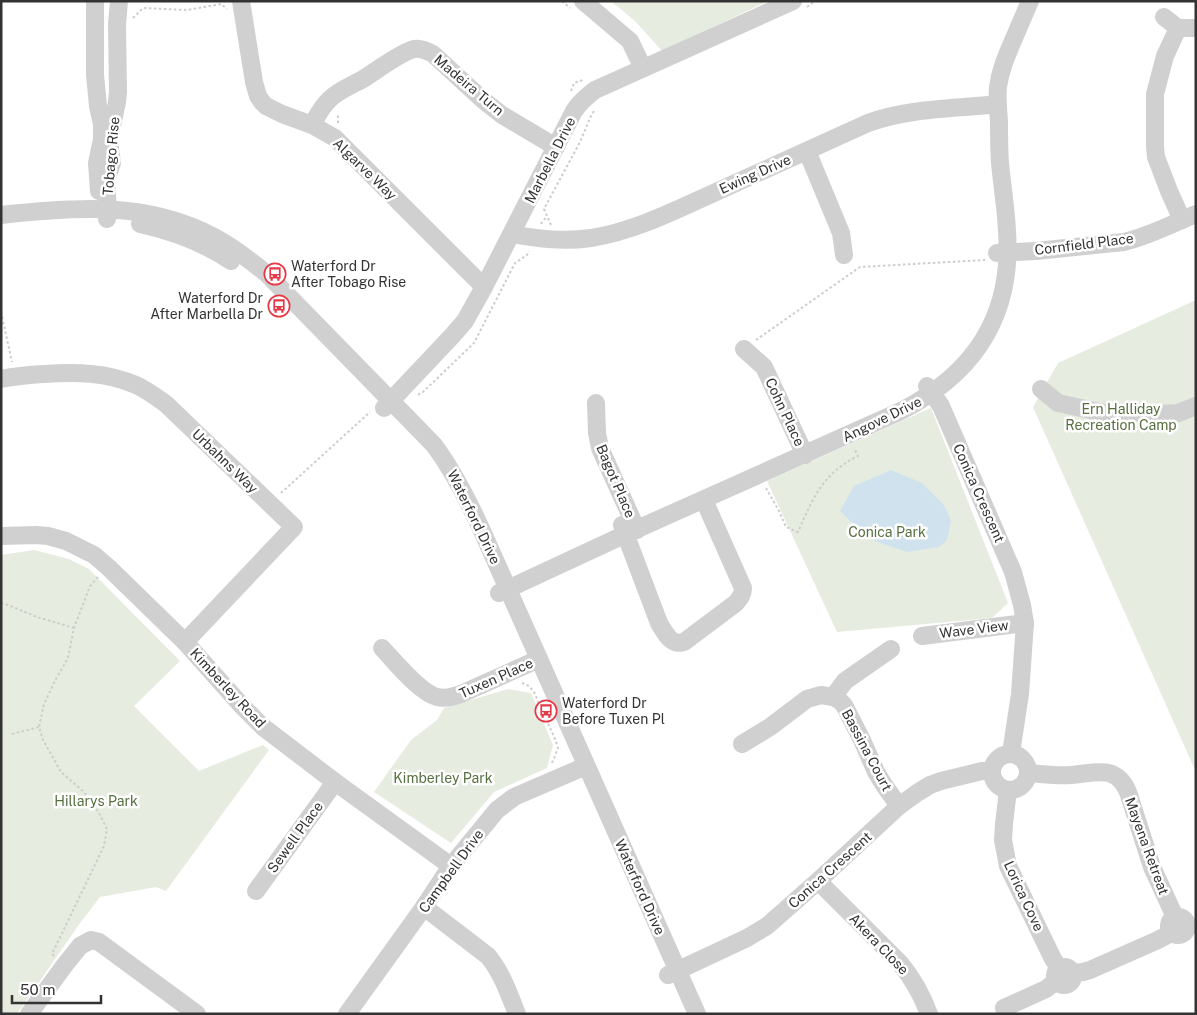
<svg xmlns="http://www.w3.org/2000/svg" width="1197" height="1015" font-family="'Public Sans',sans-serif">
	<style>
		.green { fill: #e6ecdf }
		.water { fill: #cfe2ee }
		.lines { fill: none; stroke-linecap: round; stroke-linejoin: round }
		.path { stroke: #cdcdcd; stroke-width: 2; stroke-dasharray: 2.5 2.5; stroke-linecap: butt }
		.minor { stroke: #d0d0d0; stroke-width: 18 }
		.labels { text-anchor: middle; stroke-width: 5; stroke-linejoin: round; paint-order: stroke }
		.street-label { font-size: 14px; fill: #333; stroke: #fff }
		.poi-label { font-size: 14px; fill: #333; stroke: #fff; text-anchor: start }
		.park-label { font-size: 14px; fill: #56703f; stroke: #fff }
	</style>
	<rect width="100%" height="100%" fill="#fff"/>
	<g class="green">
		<polygon points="611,1 768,1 662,51 635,21"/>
		<polygon points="1196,300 1196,772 1033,407 1058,363"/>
		<polygon points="931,408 1008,603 992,618 837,632 767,481"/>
		<polygon points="34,550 69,559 89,569 180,661 134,706 199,771 263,745 269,750 166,891 156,887 100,897 78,926 17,1014 1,1014 1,555"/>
		<polygon points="508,689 531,693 553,745 547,768 494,792 451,843 374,792 411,740 437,720 444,708"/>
	</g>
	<polygon class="water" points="891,470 922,483 944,505 951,521 947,540 939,547 907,552 869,539 840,511 854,486"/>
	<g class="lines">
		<g class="path">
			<polyline points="562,1 570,8"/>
			<polyline points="807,7 815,1"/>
			<polyline points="133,18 143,8 187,10 221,4 227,9"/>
			<polyline points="571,91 574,83 583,80"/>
			<polyline points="338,123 338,113"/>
			<polyline points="541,224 547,216"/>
			<polyline points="551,225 544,209 580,142 591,116 594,111"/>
			<polyline points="1,312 12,362"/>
			<polyline points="756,340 860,267 985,260"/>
			<polyline points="418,395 423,392 474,343 515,263 527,255 529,251"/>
			<path d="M766,488L779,511L786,527L798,532C813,498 823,473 858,456L854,448"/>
			<polyline points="281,493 370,412"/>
			<polyline points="1,603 8,605 37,617 74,628"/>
			<polyline points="522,683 529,686 534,692 555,739 558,748 555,756 551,765"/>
			<polyline points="12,734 39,727"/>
			<polyline points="54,956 52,954 104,846 107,829 99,813 84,792 61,772 43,740 39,727 44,704 56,679 68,658 74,628 90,586 98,577"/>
		</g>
		<g class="minor">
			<polyline points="95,1 95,75 98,106 102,124 102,139 97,163 99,191"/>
			<polyline points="241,1 254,82 258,96 262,102 266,106 282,114 312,125 335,138 484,287"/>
			<polyline points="583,1 630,41 643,68"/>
			<polyline points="1164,17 1178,28 1196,28"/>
			<polyline points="1178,28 1165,56 1155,94 1155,146 1156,157 1169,191 1182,220"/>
			<path d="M312,125C317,116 322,106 330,99C339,90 353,85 363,79C376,71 401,52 414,49C421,48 427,51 433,54L483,100L502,115L556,147"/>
			<polyline points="807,151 841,233 844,255"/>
			<path d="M1,215C74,207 148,201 214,237C233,247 251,261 267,274L434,445C454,472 469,502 483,533L697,1014"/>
			<polyline points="107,219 108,209 106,181 112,163 110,149 110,135 117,102 118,92 117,24 119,1"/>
			<path d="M140,224C172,231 204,243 231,261"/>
			<path d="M512,234C539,239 564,242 591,238C635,231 676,210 716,192C767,169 818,146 868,123C906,109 948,109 988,105L998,106"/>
			<path d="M997,253L1036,251L1124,242C1149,236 1172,224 1196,214"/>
			<polyline points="744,349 764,367 805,455"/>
			<path d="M1,379C15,376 30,375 44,374C76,372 106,372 136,385C147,390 156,397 166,404L294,527L185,642"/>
			<polyline points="927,386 941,406 1013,572 1022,605 1025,623 1020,694 1011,753"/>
			<polyline points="1041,389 1058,403 1118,416 1178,413 1196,406"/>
			<polyline points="596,403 597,433 600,448 637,530"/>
			<path d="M384,408L452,336L465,321L484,287L574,111C580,102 587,96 595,90L793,1"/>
			<path d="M622,525L659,623C665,633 671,646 684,642L736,603C740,598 743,595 743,588L704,500"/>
			<polyline points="1,536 36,535 48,536 66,541 94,555 108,567 185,642 242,706 263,727 335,782 451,866"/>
			<path d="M499,593L626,534L901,411C975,373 1013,316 1007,231C1006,208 1002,185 1000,163C999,149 999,135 999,121C998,110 997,98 998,87C1000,71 1006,57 1012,43C1018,29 1024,15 1030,1"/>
			<polyline points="922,636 1025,623"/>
			<path d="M382,648C395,662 420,693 437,697C446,699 453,697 461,694L539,659"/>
			<polyline points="833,697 845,681 891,649"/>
			<polyline points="742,744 770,727 807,699 821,695 833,697 839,700 844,705 862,740 876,772 884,785 899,806"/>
			<circle cx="1010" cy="772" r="18"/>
			<path d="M1028,773C1043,774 1057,776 1071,775C1096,773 1116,764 1128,792L1152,867L1175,917"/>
			<polyline points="1008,790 1004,824 1003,840 1008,866 1053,959 1059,968"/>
			<path d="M818,881L900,963C913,979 922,995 929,1014"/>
			<polyline points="256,891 335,782"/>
			<path d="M424,907L488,956C502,973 509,994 517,1014"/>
			<circle cx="1178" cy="926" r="9"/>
			<circle cx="1064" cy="976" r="9"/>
			<polyline points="1073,973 1083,972 1090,970 1158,940 1171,933"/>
			<polyline points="668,975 747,938 767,926 818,881 899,806 917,793 930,785 941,781 982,771 991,771"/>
			<polyline points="1004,1008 1046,989 1056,981"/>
			<polyline points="29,1014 64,966 80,946 91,940 99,942 197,1014"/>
			<polyline points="347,1014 424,907 451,866 497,810 514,797 586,766"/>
		</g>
	</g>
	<defs>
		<g id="bus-ring" transform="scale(1.125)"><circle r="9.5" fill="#fff" stroke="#e63946" stroke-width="1.5"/><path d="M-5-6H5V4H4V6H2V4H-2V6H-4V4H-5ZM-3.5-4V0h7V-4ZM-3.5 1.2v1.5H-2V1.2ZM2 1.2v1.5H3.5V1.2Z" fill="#e63946"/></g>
	</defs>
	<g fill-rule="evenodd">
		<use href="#bus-ring" x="275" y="274"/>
		<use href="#bus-ring" x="279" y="306"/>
		<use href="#bus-ring" x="546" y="711"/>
	</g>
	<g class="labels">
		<g class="street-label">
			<text transform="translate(469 85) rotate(40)" y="5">Madeira Turn</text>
			<text transform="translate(111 156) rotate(-85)" y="5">Tobago Rise</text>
			<text transform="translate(550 160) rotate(-63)" y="5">Marbella Drive</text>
			<text transform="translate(365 169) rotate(44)" y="5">Algarve Way</text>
			<text transform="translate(755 174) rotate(-24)" y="5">Ewing Drive</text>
			<text transform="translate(1084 244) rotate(-7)" y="5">Cornfield Place</text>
			<text transform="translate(785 412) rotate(65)" y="5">Cohn Place</text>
			<text transform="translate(882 419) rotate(-26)" y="5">Angove Drive</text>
			<text transform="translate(225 461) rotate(44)" y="5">Urbahns Way</text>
			<text transform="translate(616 481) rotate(67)" y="5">Bagot Place</text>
			<text transform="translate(979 493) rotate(66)" y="5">Conica Crescent</text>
			<text transform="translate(474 517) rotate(64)" y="5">Waterford Drive</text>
			<text transform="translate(974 629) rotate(-7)" y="5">Wave View</text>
			<text transform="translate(496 678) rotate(-24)" y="5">Tuxen Place</text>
			<text transform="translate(228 688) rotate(47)" y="5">Kimberley Road</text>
			<text transform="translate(867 750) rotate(62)" y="5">Bassina Court</text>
			<text transform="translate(295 837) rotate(-54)" y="5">Sewell Place</text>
			<text transform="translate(1147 846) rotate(70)" y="5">Mayena Retreat</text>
			<text transform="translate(830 870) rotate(-42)" y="5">Conica Crescent</text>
			<text transform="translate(451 871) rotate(-54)" y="5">Campbell Drive</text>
			<text transform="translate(640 887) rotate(66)" y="5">Waterford Drive</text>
			<text transform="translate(1024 896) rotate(65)" y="5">Lorica Cove</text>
			<text transform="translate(879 944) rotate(46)" y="5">Akera Close</text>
		</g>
		<g class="poi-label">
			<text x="291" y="271">Waterford Dr<tspan x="291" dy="16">After Tobago Rise</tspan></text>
			<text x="263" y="303" text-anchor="end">Waterford Dr<tspan x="263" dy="16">After Marbella Dr</tspan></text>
			<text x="562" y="708">Waterford Dr<tspan x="562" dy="16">Before Tuxen Pl</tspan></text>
		</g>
		<g class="park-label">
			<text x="1121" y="414">Ern Halliday<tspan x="1121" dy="16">Recreation Camp</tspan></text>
			<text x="887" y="537">Conica Park</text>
			<text x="443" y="783">Kimberley Park</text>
			<text x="96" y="806">Hillarys Park</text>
		</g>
	</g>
	<rect width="1197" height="1015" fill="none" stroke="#333333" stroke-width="5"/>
	<path d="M12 995v8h89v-8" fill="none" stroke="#333333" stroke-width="2.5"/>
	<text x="20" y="995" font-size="15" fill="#333333" stroke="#ffffff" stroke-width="4" paint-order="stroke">50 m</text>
</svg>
